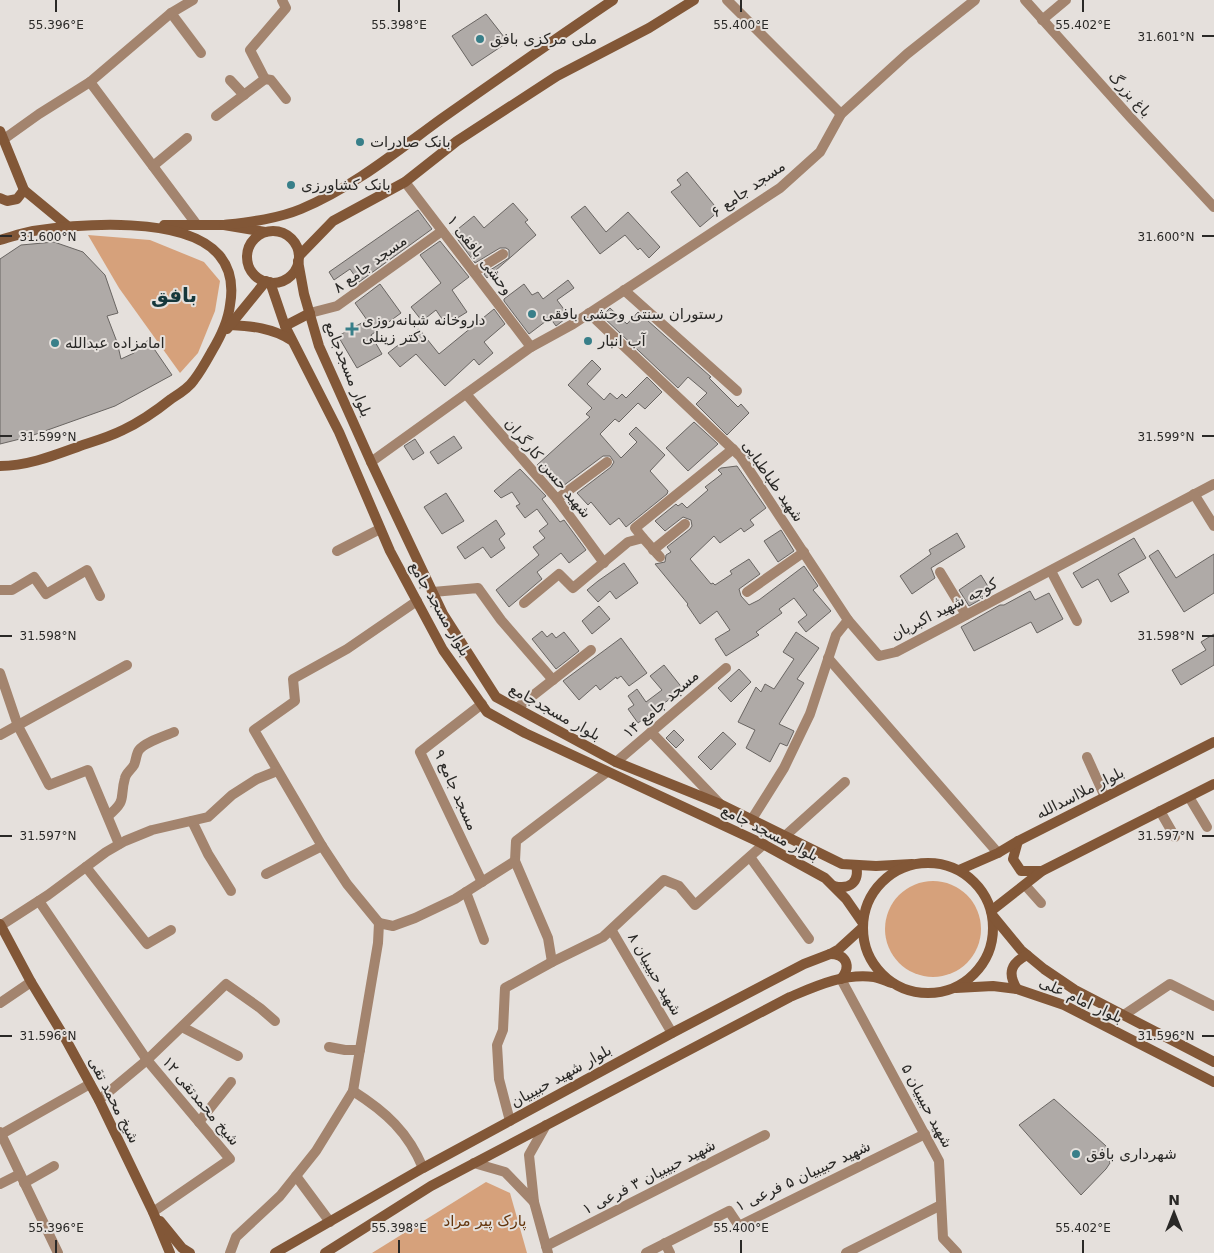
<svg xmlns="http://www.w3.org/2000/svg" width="1214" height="1253" font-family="'DejaVu Sans','Noto Naskh Arabic',sans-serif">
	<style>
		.green { fill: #d6a17b }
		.building { fill: #afaaa7; stroke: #696562 }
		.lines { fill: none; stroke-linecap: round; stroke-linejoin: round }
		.street { stroke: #a3846e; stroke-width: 10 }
		.secondary { stroke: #825737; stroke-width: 10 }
		.ticks { fill: none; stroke: #2a2927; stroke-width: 2 }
		.poi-dot { fill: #387f89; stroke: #e5e0dc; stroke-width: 2 }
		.labels { text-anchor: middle; stroke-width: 4; stroke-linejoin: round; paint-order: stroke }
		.poi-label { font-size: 15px; fill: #2a2927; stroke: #e5e0dc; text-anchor: start }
		.street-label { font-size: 15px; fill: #2a2927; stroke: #e5e0dc }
		.park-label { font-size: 15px; fill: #63350c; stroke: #e5e0dc }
		.district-label { font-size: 20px; font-weight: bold; fill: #15373b; stroke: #e5e0dc }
		.ticks-label { font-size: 12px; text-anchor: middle; fill: #2a2927; stroke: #e5e0dc; stroke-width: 4; stroke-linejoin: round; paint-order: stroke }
	</style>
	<rect width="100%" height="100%" fill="#e5e0dc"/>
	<g class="green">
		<polygon points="88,235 150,240 204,262 220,281 215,311 198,353 180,373 119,288"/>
		<circle cx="933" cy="929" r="48"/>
		<polygon points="486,1182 510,1193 527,1253 372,1253"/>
	</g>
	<g class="building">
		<polygon points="486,14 508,42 472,66 452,36"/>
		<polygon points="687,172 719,211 700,227 671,192 681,185 677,180"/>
		<polygon points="513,203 528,220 525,222 536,235 487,278 484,274 509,258 509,250 506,248 500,248 475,263 453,233 474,216 484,228"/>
		<polygon points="585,206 606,232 628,212 660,247 649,258 640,248 638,250 625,235 600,254 571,217"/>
		<polygon points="418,210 432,229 359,282 350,269 334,280 329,272"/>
		<polygon points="440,241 469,277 452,290 467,312 446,325 436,310 422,321 411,307 441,283 420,255"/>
		<polygon points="54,242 83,252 105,275 118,313 107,316 117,342 121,359 134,353 148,340 172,375 115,406 28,437 0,444 0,259 21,245"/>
		<polygon points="568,280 574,288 557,300 569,316 556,326 550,318 529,334 504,301 504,299 524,284 532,295 538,292 543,299"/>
		<polygon points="380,284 401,313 371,335 382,354 357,368 338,336 367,320 355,303"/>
		<polygon points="610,308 627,324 638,312 711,377 709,378 738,407 741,404 749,413 727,435 696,404 707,393 688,377 678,388 602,316"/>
		<polygon points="494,309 505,324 484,342 493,353 479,365 474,359 445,386 416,354 400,367 388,353 419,329 439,354"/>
		<polygon points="592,360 601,369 587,384 604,400 610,393 617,399 622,394 626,398 647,377 662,392 645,409 638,403 619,422 615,419 600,434 621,458 637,442 629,434 636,427 665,455 650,471 668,491 667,494 626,527 619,518 610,525 591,502 588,505 577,493 611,467 614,462 610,456 603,456 563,486 560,483 556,487 537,465 590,417 586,414 592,408 568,385"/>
		<polygon points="694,422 718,444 688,471 666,448"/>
		<polygon points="454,436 462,448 438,464 430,452"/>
		<polygon points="415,439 424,453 413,460 404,446"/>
		<polygon points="737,466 766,508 750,520 754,525 744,532 741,528 720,543 714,536 690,559 711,584 713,583 715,585 732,574 730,571 749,559 760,574 739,589 741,596 749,605 759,600 804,566 818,586 813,590 831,611 806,632 798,622 807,615 794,598 779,609 782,613 756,632 759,635 726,656 715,639 730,630 717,611 700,624 687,605 688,604 655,564 665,562 666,555 671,552 667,547 690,529 692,526 691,520 683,517 665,531 655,521 676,504 678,506 682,503 687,508 708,490 705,487 722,474 718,470 721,468"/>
		<polygon points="520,469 546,496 542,499 560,522 564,520 586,550 569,563 561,553 537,572 542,579 509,607 496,590 539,555 533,547 545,538 539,531 548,524 537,509 525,518 516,506 520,504 512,492 501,498 494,491"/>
		<polygon points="446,493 464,521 442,534 424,507"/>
		<polygon points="496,520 505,534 499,539 505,548 491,558 483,547 465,559 457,547"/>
		<polygon points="781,530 794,551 778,562 764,541"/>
		<polygon points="957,533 965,547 931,568 935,578 912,594 900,576 931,554 929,550"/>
		<polygon points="1134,538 1146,558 1118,574 1129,592 1111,602 1098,579 1082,588 1073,573"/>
		<polygon points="1158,550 1176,578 1214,554 1214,593 1184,612 1149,556"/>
		<polygon points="624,563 638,583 616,599 610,591 598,602 587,590 598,581"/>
		<polygon points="981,575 992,593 969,606 959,590"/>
		<polygon points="1030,591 1035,600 1049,593 1063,619 1037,633 1031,622 974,651 961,627 1000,605 1004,605"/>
		<polygon points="599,606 610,619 592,634 582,621"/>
		<polygon points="542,631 547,637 552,633 556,638 564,632 579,651 556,669 532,639"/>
		<polygon points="796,632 819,648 797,679 804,683 779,724 794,731 787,746 780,743 770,762 746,748 755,730 738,722 756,687 761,692 765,684 774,689 794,659 783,652"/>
		<polygon points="1214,634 1214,665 1181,685 1172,670 1206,650 1201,642"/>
		<polygon points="621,638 647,673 629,686 621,676 617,679 616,677 600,690 596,685 579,700 563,681"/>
		<polygon points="664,665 683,689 638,723 628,709 634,705 628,696 637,689 646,702 662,690 650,676"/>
		<polygon points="739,669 751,682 731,702 718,688"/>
		<polygon points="674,730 684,740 676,748 666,738"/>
		<polygon points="723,732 736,744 711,770 698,757"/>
		<polygon points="1054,1099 1106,1146 1110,1163 1106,1169 1081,1195 1019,1125"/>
	</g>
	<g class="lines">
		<g class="street">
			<polyline points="727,0 841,114"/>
			<polyline points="1025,0 1130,117 1214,207"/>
			<polyline points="171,13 201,53"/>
			<polyline points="1042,20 1066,0"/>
			<polyline points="265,79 250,50 286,8 282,0"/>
			<polyline points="265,79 271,80 286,99"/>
			<polyline points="230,80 244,95"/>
			<polyline points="90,82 197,225"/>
			<polyline points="216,116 265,79"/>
			<polyline points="4,139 39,114 90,82 171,13 193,0"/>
			<polyline points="153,166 187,138"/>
			<polyline points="405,182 531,347"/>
			<polyline points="474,272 503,254"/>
			<polyline points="624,290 737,391"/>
			<polyline points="310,313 337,306 442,231"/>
			<polyline points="589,313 740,456 848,620 879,656 896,652 1214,484"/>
			<polyline points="466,394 557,499 604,563"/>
			<polyline points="371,462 531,347 573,324 780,188 820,152 841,114 907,54 975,0"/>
			<polyline points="1194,494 1214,526"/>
			<polyline points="557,499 607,462"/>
			<polyline points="643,538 635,528 733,449"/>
			<polyline points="653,550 685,524"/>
			<polyline points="337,551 380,529"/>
			<polyline points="1051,571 1077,621"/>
			<polyline points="940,572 966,615"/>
			<polyline points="0,590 12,590 34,577 46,594 87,570 100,596"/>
			<polyline points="433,592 478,588 501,620 553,680"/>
			<polyline points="747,592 804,552"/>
			<polyline points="524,603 559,574 573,588 628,542 643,538 660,557"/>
			<polyline points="828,658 998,853"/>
			<polyline points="0,673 18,726 49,785 88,770 119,844"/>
			<polyline points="517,708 591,650"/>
			<polyline points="651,732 720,804"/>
			<polyline points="0,735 127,665"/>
			<polyline points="1087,757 1105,797"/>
			<polyline points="616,762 726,668"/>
			<polyline points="1189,797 1207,827"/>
			<polyline points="1160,811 1175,837"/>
			<path d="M108,816C128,799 119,799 125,778C126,773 131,770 134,765C136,761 136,754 139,750C145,742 165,736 174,732"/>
			<polyline points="752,819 784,768 810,714 836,635 848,620"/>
			<polyline points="192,821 208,854 231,891"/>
			<polyline points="785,836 845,782"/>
			<polyline points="322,846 347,884 379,923"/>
			<polyline points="750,857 809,939"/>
			<polyline points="515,861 516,841 607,772"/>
			<polyline points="86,867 147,944 171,930"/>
			<polyline points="266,874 322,846 254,730 295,701 293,679 347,649 417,601"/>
			<polyline points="482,882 420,752 482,704"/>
			<polyline points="1025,885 1041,903"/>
			<polyline points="466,892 484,940"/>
			<polyline points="39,901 147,1060 230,1159 153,1212"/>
			<polyline points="0,926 48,895 106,852 125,841 152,830 208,817 232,795 257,779 277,771"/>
			<polyline points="612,931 672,1033"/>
			<polyline points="841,979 939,1161 943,1238 957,1253"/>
			<polyline points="0,1003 31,982"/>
			<polyline points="1124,1015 1170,984 1214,1006"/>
			<polyline points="182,1027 238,1056"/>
			<polyline points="329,1047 345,1050 360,1050"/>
			<path d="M353,1091C386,1112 408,1132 423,1168"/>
			<polyline points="99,1100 147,1060 226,984 260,1008 275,1021"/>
			<polyline points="510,1121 499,1079 497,1045 503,1030 505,988 552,962 603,937 664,880 679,886 695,905 764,844"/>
			<polyline points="199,1122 231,1082"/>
			<polyline points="0,1132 58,1253"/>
			<polyline points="0,1135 90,1084"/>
			<polyline points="474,1163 505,1172 534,1202 529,1155 546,1125"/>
			<polyline points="296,1176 330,1222"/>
			<polyline points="24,1183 54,1166"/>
			<polyline points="0,1184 20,1174"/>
			<polyline points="534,1202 548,1253"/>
			<polyline points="665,1243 670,1253"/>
			<polyline points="546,1246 765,1135"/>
			<polyline points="230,1253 236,1237 280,1196 316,1151 353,1091 378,943 379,923 393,926 415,918 455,899 515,861 548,938 552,962"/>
			<polyline points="646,1253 729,1211 739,1226 925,1134"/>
			<polyline points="846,1253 941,1205"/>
		</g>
		<g class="secondary">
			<polyline points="0,131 24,190 70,228"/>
			<polyline points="0,198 7,201 17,199 24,190"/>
			<polyline points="164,225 224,225 265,232"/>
			<path d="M224,225C249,222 277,219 301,209C352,188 397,151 441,119C498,79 555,39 613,0"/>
			<circle cx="273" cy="257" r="26"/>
			<path d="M0,240C11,237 22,233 33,231C80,224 185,215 219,255C231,269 233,288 230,305C228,322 221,336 212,351C207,360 201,371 194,380C189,388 179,394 171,399C156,411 140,422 123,430C109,437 95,441 80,446C55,455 28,466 0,466"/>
			<polyline points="299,256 333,221 405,182 457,141 557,76 649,28 694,0"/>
			<polyline points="298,261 304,294 319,346 371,462 443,614 496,697 616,762 720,804 842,864 876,866 912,864"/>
			<polyline points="270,282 285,326 339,432 390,551 443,650 487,712 525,733 761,843 825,878 846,899 862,922"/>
			<path d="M230,325C252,326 272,328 291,340"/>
			<polyline points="285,326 310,313"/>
			<polyline points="227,329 266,281"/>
			<polyline points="1018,841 1013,859 1021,871 1042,871"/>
			<circle cx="928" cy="928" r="65"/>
			<polyline points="959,870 998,853 1018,841 1214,742"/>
			<path d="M834,886C850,890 860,882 856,865"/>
			<polyline points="991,911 1042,871 1214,784"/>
			<polyline points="993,916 1021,950 1044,969 1075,990 1214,1062"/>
			<polyline points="0,924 31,982 65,1038 99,1100 153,1212 170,1253"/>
			<path d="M830,954C846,954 852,966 841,979"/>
			<polyline points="956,988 993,986 1017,989 1064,1005 1214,1082"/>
			<path d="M1017,989C1007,973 1011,963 1027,955"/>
			<polyline points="160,1221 182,1248 190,1253"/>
			<polyline points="275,1253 423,1168 672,1033 804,964 830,954 839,949 862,928"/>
			<path d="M325,1253L431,1186L790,997C816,986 844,973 874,977C880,978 886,981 892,983"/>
		</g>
	</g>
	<path class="ticks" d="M56,0V12M399,0V12M741,0V12M1083,0V12M1202,36H1214M0,236H12M1202,236H1214M0,436H12M1202,436H1214M0,636H12M1202,636H1214M0,836H12M1202,836H1214M0,1036H12M1202,1036H1214M56,1240V1253M399,1240V1253M741,1240V1253M1083,1240V1253"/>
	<g class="poi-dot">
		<circle cx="480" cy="39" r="5"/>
		<circle cx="360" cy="142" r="5"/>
		<circle cx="291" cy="185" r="5"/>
		<circle cx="532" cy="314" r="5"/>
		<path d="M349.5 321.5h5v5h5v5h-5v5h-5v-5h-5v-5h5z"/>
		<circle cx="588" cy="341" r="5"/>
		<circle cx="55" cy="343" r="5"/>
		<circle cx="1076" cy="1154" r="5"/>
	</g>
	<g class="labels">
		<g class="poi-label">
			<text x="490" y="44">ملی مرکزی بافق</text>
			<text x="370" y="147">بانک صادرات</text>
			<text x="301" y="190">بانک کشاورزی</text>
			<text x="542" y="319">رستوران سنتی وحشی بافقی</text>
			<text x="362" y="325">داروخانه شبانه‌روزی<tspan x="362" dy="17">دکتر زینلی</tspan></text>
			<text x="598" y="346">آب انبار</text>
			<text x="65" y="348">امامزاده عبدالله</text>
			<text x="1086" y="1159">شهرداری بافق</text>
		</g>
		<g class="street-label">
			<text transform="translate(1130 94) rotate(48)" y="5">باغ بزرگ</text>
			<text transform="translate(748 189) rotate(-35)" y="5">مسجد جامع ۶</text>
			<text transform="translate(480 255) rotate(52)" y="5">وحشی بافقی ۱</text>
			<text transform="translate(370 264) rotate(-36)" y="5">مسجد جامع ۸</text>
			<text transform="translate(348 369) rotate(68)" y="5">بلوار مسجدجامع</text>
			<text transform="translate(548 468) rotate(50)" y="5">شهید حسن کارگران</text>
			<text transform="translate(773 481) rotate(55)" y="5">شهید طباطبایی</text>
			<text transform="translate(440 609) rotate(60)" y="5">بلوار مسجد جامع</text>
			<text transform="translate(944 609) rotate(-27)" y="5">کوچه شهید اکبریان</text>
			<text transform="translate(661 704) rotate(-41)" y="5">مسجد جامع ۱۴</text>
			<text transform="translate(555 712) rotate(29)" y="5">بلوار مسجدجامع</text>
			<text transform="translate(456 790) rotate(66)" y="5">مسجد جامع ۹</text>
			<text transform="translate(1080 793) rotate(-27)" y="5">بلوار ملااسدالله</text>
			<text transform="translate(770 833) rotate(27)" y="5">بلوار مسجد جامع</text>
			<text transform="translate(655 974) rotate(60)" y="5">شهید حبیبیان ۸</text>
			<text transform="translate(1081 1000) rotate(25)" y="5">بلوار امام علی</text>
			<text transform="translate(561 1076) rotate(-29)" y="5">بلوار شهید حبیبیان</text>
			<text transform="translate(114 1100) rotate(63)" y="5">شیخ محمد تقی</text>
			<text transform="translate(201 1101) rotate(50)" y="5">شیخ محمدتقی ۱۲</text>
			<text transform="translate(927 1106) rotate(62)" y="5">شهید حبیبیان ۵</text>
			<text transform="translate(803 1176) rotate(-25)" y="5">شهید حبیبیان ۵ فرعی ۱</text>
			<text transform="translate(649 1177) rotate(-27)" y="5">شهید حبیبیان ۳ فرعی ۱</text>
		</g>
		<g class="park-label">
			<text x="485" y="1226">پارک پیر مراد</text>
		</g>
		<g class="district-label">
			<text x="174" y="302">بافق</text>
		</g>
	</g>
	<g class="ticks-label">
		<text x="56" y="29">55.396°E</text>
		<text x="399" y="29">55.398°E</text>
		<text x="741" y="29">55.400°E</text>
		<text x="1083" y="29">55.402°E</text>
		<text x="1166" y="41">31.601°N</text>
		<text x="48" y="241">31.600°N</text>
		<text x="1166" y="241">31.600°N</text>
		<text x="48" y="441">31.599°N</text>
		<text x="1166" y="441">31.599°N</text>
		<text x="48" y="640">31.598°N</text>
		<text x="1166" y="640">31.598°N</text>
		<text x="48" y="840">31.597°N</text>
		<text x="1166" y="840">31.597°N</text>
		<text x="48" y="1040">31.596°N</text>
		<text x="1166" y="1040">31.596°N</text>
		<text x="56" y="1232">55.396°E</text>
		<text x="399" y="1232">55.398°E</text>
		<text x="741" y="1232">55.400°E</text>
		<text x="1083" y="1232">55.402°E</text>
	</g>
	<g transform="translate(1174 1213)" stroke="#e5e0dc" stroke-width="4" paint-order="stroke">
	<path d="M0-4L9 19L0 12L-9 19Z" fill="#2a2927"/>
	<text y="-8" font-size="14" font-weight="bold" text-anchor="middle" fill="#2a2927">N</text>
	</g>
</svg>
